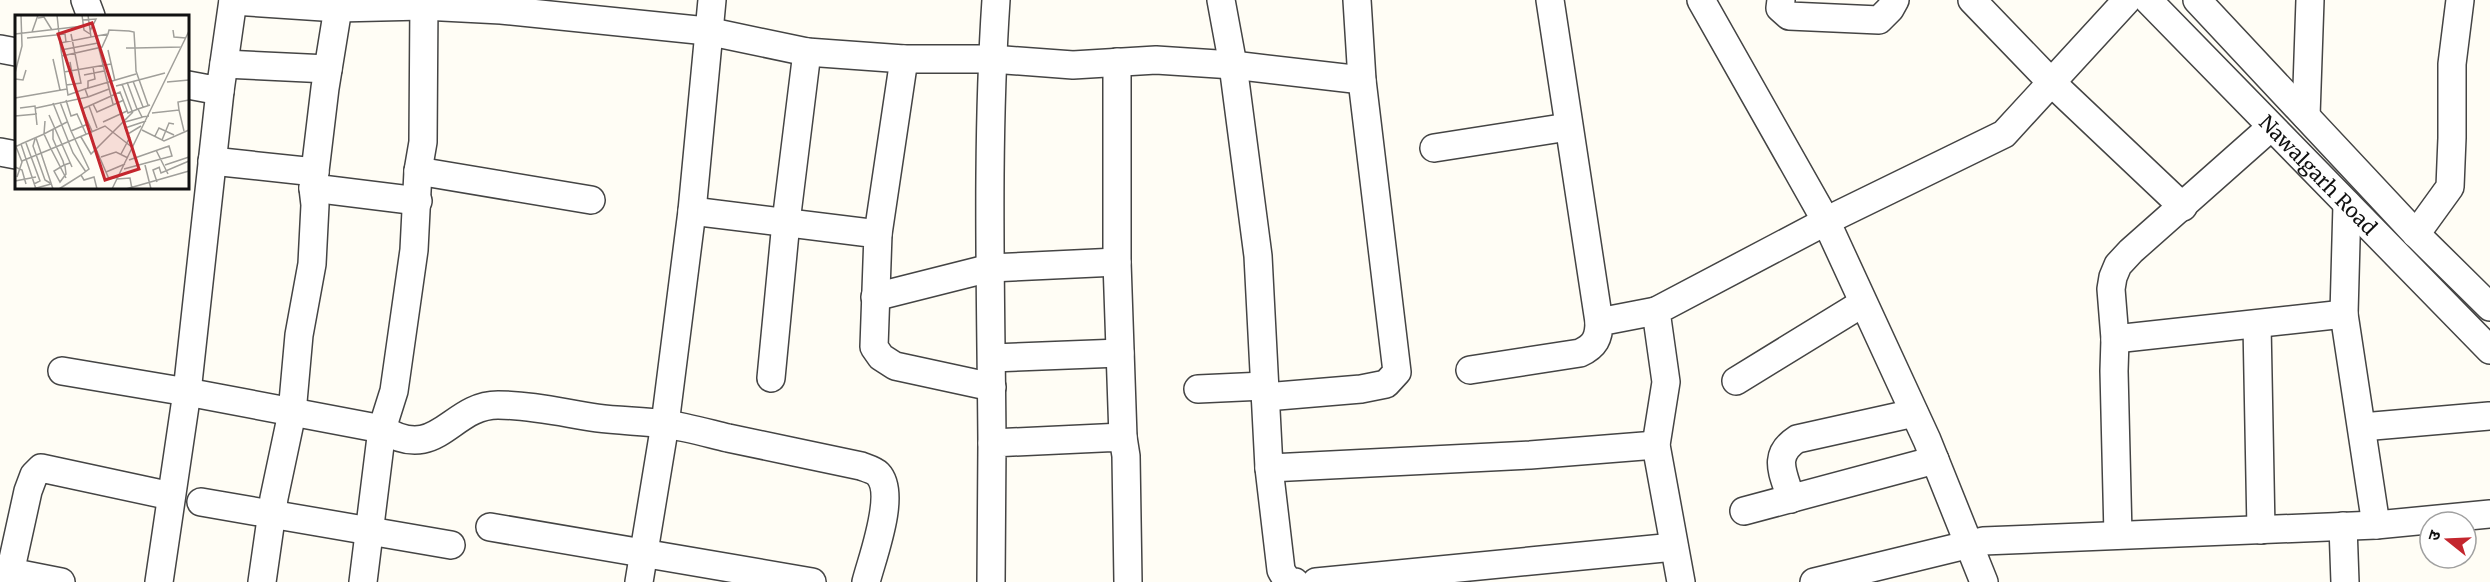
<svg xmlns="http://www.w3.org/2000/svg" width="2490" height="582" font-family="Merriweather,'Noto Sans Devanagari',serif">
<style>
.lines{fill:none;stroke-linecap:round;stroke-linejoin:round}
.minor-casing{stroke:#444;stroke-width:30}
.minor{stroke:#fff;stroke-width:27}
.labels{text-anchor:middle;dominant-baseline:central;stroke-width:6;stroke-linejoin:round;paint-order:stroke}
.street-label{font-size:20px;fill:#111;stroke:#fff}
.inset-road{fill:none;stroke:#a09f9a;stroke-width:1.5}
.view{fill:#c4262e;fill-opacity:0.15;stroke:#c4262e;stroke-width:3}
.inset-edge{fill:none;stroke:#111;stroke-width:3}
</style>
<rect width="100%" height="100%" fill="#fffdf5"/>
<g class="lines">
<g class="minor-casing">
<g id="minor">
<path d="M85,0l6,16"/>
<path d="M1221,0l12,65 25,191 11,212 261,-13 126,-10"/>
<path d="M1550,0l49,322"/>
<path d="M1701,0l125,221 101,219 57,142"/>
<path d="M1781,0l-1,8 9,8 90,4 11,-11 5,-9"/>
<path d="M1972,0l79,82 132,125"/>
<path id="s1" d="M2148,0l342,350"/>
<path d="M2197,0l219,234 74,73"/>
<path d="M233,1l105,7 85,-2 78,4 206,21 100,21 97,7h88l81,6 83,-5 77,5 129,15"/>
<path d="M0,49l16,3"/>
<path d="M1117,62v200l6,175"/>
<path d="M224,64l104,5"/>
<path d="M188,85l32,6 13,-91"/>
<path d="M2306,116l4,-116"/>
<path d="M1434,148l134,-21"/>
<path d="M0,152l16,3"/>
<path d="M212,161l103,11"/>
<path d="M418,171l173,29"/>
<path d="M313,188l105,13"/>
<path d="M2347,204l-3,110 32,211"/>
<path d="M692,211l186,23 -4,113 7,10 14,9 97,21"/>
<path d="M878,234l26,-175"/>
<path d="M2416,234l34,-47 2,-49v-74l8,-64"/>
<path d="M875,297l115,-29 127,-6"/>
<path d="M2257,324l4,206"/>
<path d="M2115,339l229,-25"/>
<path d="M992,358l128,-5"/>
<path d="M1470,370l110,-17c15,-7 19,-15 19,-31l57,-11"/>
<path d="M62,371l125,21 195,37c56,35 68,-24 116,-24 33,0 66,8 99,13 23,3 46,3 68,6 21,3 42,9 63,14 44,9 89,19 133,28 5,2 13,4 17,8 19,20 -6,84 -12,108"/>
<path d="M771,378l15,-156 21,-170"/>
<path d="M1736,381l127,-78"/>
<path d="M1198,389l66,-3"/>
<path d="M1265,397l96,-8 25,-5 11,-12 -35,-292 -5,-80"/>
<path d="M2362,427l127,-11"/>
<path d="M992,443c-1,-147 -6,-295 4,-443"/>
<path d="M1269,468l12,102c3,6 7,12 14,12"/>
<path d="M1791,499c-7,-25 -20,-43 6,-60l117,-26"/>
<path d="M201,502l250,43"/>
<path d="M1744,511l191,-51"/>
<path d="M2343,526l2,56"/>
<path d="M490,527l322,55"/>
<path d="M2118,535l-4,-164 1,-32 -4,-50 2,-12 5,-12 13,-14 140,-124"/>
<path d="M0,570l61,12"/>
<path d="M8,582l20,-91 6,-16 7,-7 130,28"/>
<path d="M159,582l28,-190 33,-301"/>
<path d="M262,582l12,-84 18,-85 7,-78 13,-71 3,-59 -2,-17 12,-100 13,-80"/>
<path d="M363,582l19,-153 12,-38 20,-141 4,-79 5,-29 1,-142"/>
<path d="M639,582l26,-158 27,-213 20,-211"/>
<path d="M991,582l1,-139 131,-6 3,19 2,126"/>
<path d="M1316,582l358,-35"/>
<path d="M1681,582l-25,-137 10,-63 -10,-71 182,-96 166,-81 123,-134"/>
<path d="M1814,582l169,-41 393,-16 114,-11"/>
</g>
</g>
<use href="#minor" class="minor"/>
</g>
<g class="labels">
<g class="street-label">
<text stroke="none"><textPath href="#s1" startOffset="244">Nawalgarh Road</textPath></text>
</g>
</g>
<g transform="translate(15 15)">
<rect width="174" height="174" fill="#fffdf5"/>
<path class="inset-road" d="M42,0l3,28M67,0l2,15 6,4M73,0l3,22 17,-3 1,-4 20,1 5,1 1,16 47,-1M23,3l6,-1 8,13M67,5l14,-1 -6,12M158,15l1,7 12,1M17,17l6,-17M0,19l68,-8M81,22l17,67M12,23l38,-4 1,8M111,33h9l1,23 12,34M46,35l37,-7M93,35l7,31M47,41l40,-9 6,-13M38,44l7,31M55,47l4,23M49,57l47,-8M0,58l7,-27 -1,-31M69,60l20,-4M0,64l8,1 3,-10M118,66l10,26M112,67l10,27M152,67l22,-2M107,69l10,27M51,70l15,-2 -10,-49M101,71l49,-13M73,73v-7l7,-2 -2,-12M70,74l51,-15M73,82l21,-8M0,83l52,-9M51,85l5,16 6,-2 9,20M45,87l11,29M38,88l20,50 13,19M78,89l4,8 27,-12M74,91l-7,3 10,22M5,93l15,-2 2,19M21,93l52,-11 -3,-8 -17,6 -8,-52 31,-6M164,95l-1,-8 11,-2M137,98l27,-3 5,21M34,100l23,52M0,101l22,-2M134,101l-7,1 -4,-8 12,-4M30,106l-1,13 23,-12M88,107l24,-11M110,107l18,-5M126,111l-13,8 -3,-6 21,-7M82,113l-8,-22 31,-14 8,21 10,-4M38,115v9l3,7 7,15 1,4 1,1 1,8 -6,8 -6,-11 10,-6 6,-2M127,115l22,11 25,-11M74,118l16,-7 28,22M140,121l4,-8 15,7M66,122l10,17 42,-42M21,123l17,51M20,124l-2,7 12,34 5,3M147,125l7,-17 5,1M11,128l14,38 -6,3M0,129l7,18 -5,15M6,129l23,-10 7,15 38,-16 20,46 9,-2M0,132l6,-3 15,45M141,135l12,24M106,139l9,-17M86,142l15,-5 12,6M7,146l29,-12 15,29M130,150l6,24M150,150l24,-8M0,152l7,3 4,14M144,152l2,6 28,-12M109,154l48,-13 -3,-10 -40,14M91,157l19,-8M66,160l8,-6 -18,-38 17,-7M102,164l13,-1 2,11M0,166l21,-4M142,167l-4,-12 7,-3M18,174l18,-5M44,174l22,-14 3,5 10,-3 3,12M97,174l77,-158M111,174l63,-18"/>
<path class="view" d="M77,8l47,146 -34,11 -47,-146z"/>
<rect width="174" height="174" class="inset-edge"/>
</g>
<g transform="translate(2448 540) rotate(288)"><circle r="28" fill="#ffffff" stroke="#a0a0a0" stroke-width="1.5"/>
<path d="M0-4.5L10 22L0 15L-10 22Z" fill="#c4262e"/>
<text y="-9" font-size="16" font-weight="bold" text-anchor="middle" fill="#111111">उ</text>
</g>
</svg>
